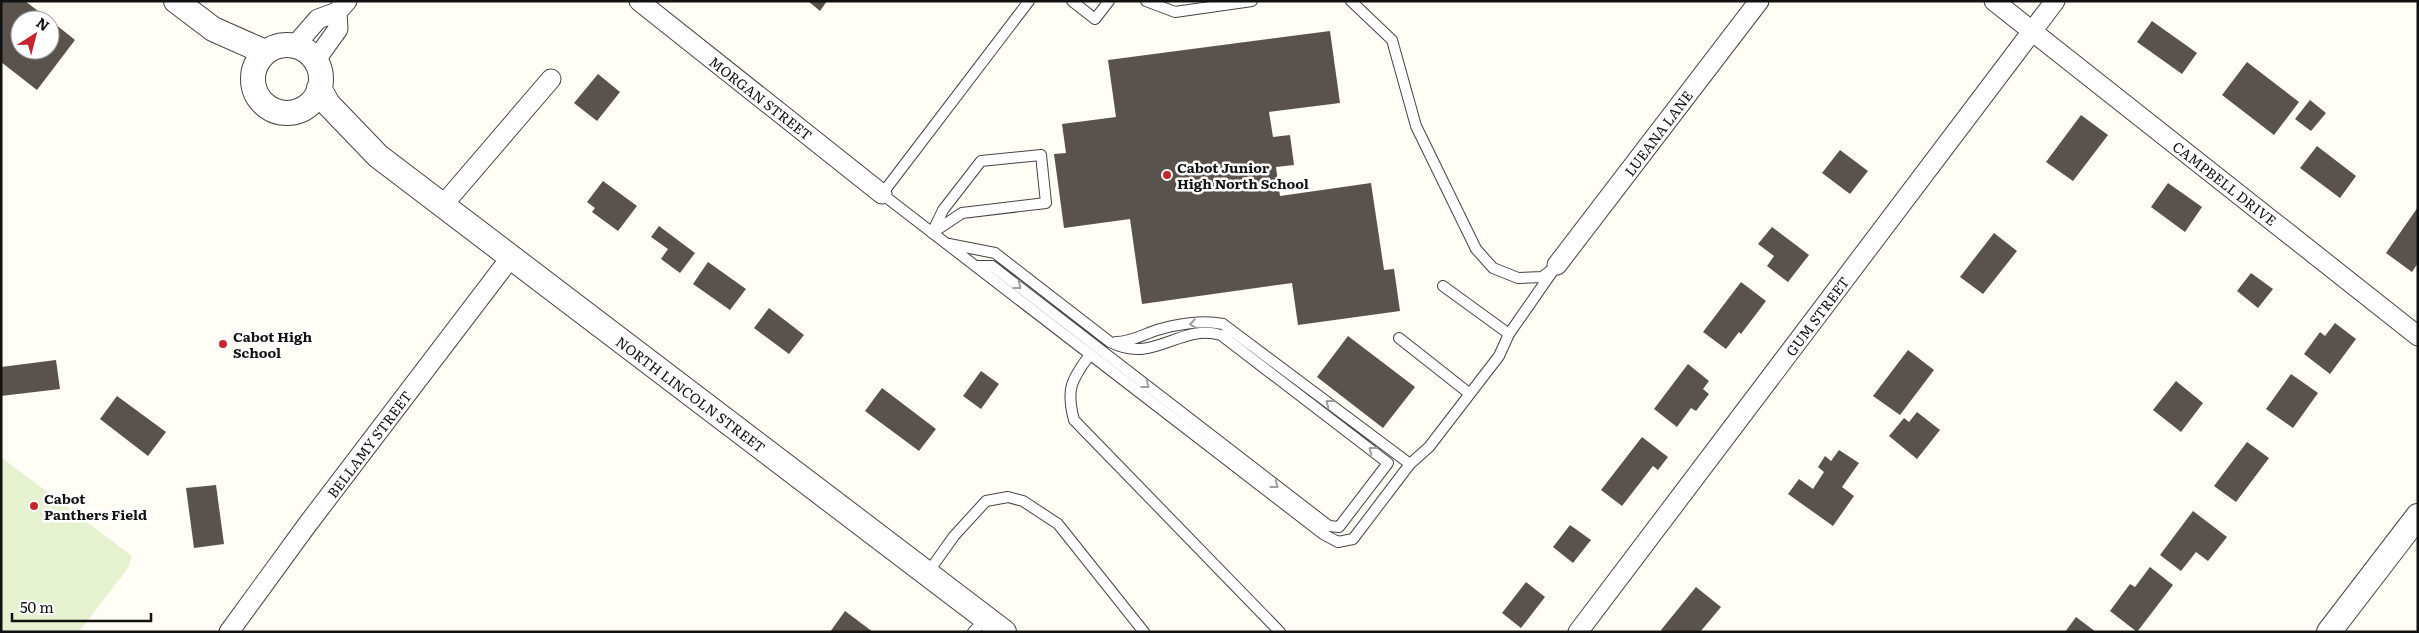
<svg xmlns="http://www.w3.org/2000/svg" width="2419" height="633" font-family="Literata,serif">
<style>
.pitch{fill:#e6f2cf}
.building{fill:#5a524d}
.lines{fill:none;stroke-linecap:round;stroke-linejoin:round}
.service-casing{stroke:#444;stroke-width:12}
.minor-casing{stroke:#444;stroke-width:21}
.tertiary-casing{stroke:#444;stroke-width:26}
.service{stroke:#fff;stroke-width:10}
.minor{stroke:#fff;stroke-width:19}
.tertiary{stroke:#fff;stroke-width:24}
.oneway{stroke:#a0a0a0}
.poi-dot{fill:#c4262e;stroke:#fff;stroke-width:2}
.labels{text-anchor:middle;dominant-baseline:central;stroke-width:5;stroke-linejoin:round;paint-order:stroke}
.street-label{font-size:14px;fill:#111;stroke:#fff}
.poi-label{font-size:14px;font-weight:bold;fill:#111;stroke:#fff;text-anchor:start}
</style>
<rect width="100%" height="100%" fill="#fffdf5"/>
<path class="pitch" d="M1,457l131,99 -4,12 -49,64h-78z"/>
<path class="building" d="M1,1h24l25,19h-30v30h30v-30l25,20 -38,50 -36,-28z
M808,1h19l-7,10z
M2152,21l45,32 -15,21 -45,-32z
M1330,31l10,72 -71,9 4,25 17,-2 4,30 -18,2 4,29 91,-13 13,87 10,-1 6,42 -102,14 -6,-42 -150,21 -12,-85 -66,9 -10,-74 12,-1 -4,-29 54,-7 -8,-57z
M2247,62l52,40 -25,33 -52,-40z
M598,74l22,18 -23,29 -23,-18z
M2310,100l16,13 -15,18 -16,-12z
M2081,115l27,20 -35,46 -27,-19z
M2317,146l39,30 -16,22 -40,-30z
M1840,150l28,21 -18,23 -28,-21z
M603,181l34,25 -19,25 -26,-19 3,-4 -8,-6z
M2168,183l34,24 -17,25 -34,-25z
M2418,207v56l-6,9 -26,-19z
M659,226l36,27 -15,20 -19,-14 7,-10 -17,-12z
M1772,227l37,28 -21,27 -21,-16 7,-10 -16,-12z
M1994,233l23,18 -34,43 -23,-17z
M708,262l38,27 -16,21 -37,-26z
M2251,273l22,16 -15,19 -21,-17z
M1741,282l25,19 -25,33 -2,-2 -13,17 -23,-17z
M769,308l35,27 -15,19 -35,-26z
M2335,323l21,16 -26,35 -26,-20 16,-22 5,4z
M1348,336l67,51 -32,41 -66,-51z
M1908,350l26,20 -34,45 -27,-19z
M56,360l4,29 -59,7v-29z
M1688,364l21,17 -6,8 6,5 -13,17 -5,-3 -14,19 -23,-18z
M981,371l18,13 -18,25 -18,-13z
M2291,374l27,19 -25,35 -27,-19z
M2176,381l27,22 -22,29 -28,-22z
M882,388l54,41 -17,22 -54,-40z
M117,396l49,36 -18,24 -48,-37z
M1917,412l23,18 -23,29 -28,-23 15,-18 5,4z
M1642,437l26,20 -10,13 -5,-4 -31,40 -21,-16z
M2247,442l22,16 -33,44 -22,-16z
M1839,450l20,13 -17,24 12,9 -21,30 -45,-32 11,-15 14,10 11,-17 -6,-5 7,-11 6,5z
M216,485l8,59 -30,4 -8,-60z
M2193,511l34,26 -19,24 -12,-9 -15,19 -21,-16z
M1570,525l21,15 -18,23 -20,-16z
M2150,567l23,18 -36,47 -27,-21 20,-27 5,3z
M1526,582l19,15 -24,31 -19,-15z
M1696,587l25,20 -21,25h-36l-3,-2z
M845,611l28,21h-43z
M2076,617l20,15h-31z"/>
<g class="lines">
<g class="service-casing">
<path id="service" d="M1029,1l-147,193 441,340 15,8 15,-3 57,-75 19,-17 70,-91 10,-22 48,-69
M1072,1l23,18 14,-18
M1146,1l29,11 77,-11
M1351,1l41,39 24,86 60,123 17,19 25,10 24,-1 8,-6
M1041,155l5,48 -84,10 -30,20 11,-23 38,-49z
M949,244l46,9 115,89c45,23 69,-19 111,-7l167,128 -49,64 -10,-1 -337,-260h-16
M1443,286l66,48
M1399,338l71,56
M1116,342c15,0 26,-7 41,-12 19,-6 46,-10 66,-6l187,140
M1089,356c-18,24 -23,34 -15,64l206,212
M927,574l27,-38 32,-35 22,-4 15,4 35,23 86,108
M973,632l13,-14"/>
</g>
<g class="minor-casing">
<path id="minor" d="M639,1l243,193
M1994,1l424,335
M291,45l7,-3 20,-23 19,-7 10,-11
M317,65l3,-11 18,-25 -1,-17
M443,205l108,-126
M1557,265l202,-264
M229,632l78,-107 204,-268
M1578,632l477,-631"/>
</g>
<g class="tertiary-casing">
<path id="tertiary" d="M176,1l37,28 52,23
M253 79a34 34 0 1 1 68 0a34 34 0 1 1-68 0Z
M319,88l9,16 50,52 626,476
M2329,632l89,-116"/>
</g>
<use href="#service" class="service"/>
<use href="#minor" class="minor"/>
<use href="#tertiary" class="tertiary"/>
</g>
<defs><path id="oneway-chevron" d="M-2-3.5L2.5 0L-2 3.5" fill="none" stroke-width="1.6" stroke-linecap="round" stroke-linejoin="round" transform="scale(1.25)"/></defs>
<g class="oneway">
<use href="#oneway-chevron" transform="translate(1018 286) rotate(38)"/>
<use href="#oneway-chevron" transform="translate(1193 324) rotate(171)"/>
<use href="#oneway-chevron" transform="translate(1146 385) rotate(38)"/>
<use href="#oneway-chevron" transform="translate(1329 403) rotate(-143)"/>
<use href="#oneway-chevron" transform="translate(1372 450) rotate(-143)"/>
<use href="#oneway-chevron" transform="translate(1275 485) rotate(38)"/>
</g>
<g class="poi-dot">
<circle cx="1167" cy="175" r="5"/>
<circle cx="223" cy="344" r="5"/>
<circle cx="34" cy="506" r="5"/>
</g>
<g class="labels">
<g class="street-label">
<text transform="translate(761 98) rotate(38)">MORGAN STREET</text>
<text transform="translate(1658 133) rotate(-53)">LUEANA LANE</text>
<text transform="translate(2225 183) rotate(38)">CAMPBELL DRIVE</text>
<text transform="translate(1817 316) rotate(-53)">GUM STREET</text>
<text transform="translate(691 394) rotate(37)">NORTH LINCOLN STREET</text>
<text transform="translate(369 444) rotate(-53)">BELLAMY STREET</text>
</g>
<g class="poi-label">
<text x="1177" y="167">Cabot Junior<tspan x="1177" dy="16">High North School</tspan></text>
<text x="233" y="336">Cabot High<tspan x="233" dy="16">School</tspan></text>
<text x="44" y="498">Cabot<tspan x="44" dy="16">Panthers Field</tspan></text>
</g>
</g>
<rect width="2419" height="633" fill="none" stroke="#111111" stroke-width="5"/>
<g transform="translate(35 35) rotate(36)"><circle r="24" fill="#ffffff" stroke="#a0a0a0"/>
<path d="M0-4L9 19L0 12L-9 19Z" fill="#c4262e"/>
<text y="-8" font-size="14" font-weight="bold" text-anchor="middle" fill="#111111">N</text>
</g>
<path d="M12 613v8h139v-8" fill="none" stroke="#111111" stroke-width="2.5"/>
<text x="20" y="613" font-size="15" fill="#111111" stroke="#ffffff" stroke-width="4" paint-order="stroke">50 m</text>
</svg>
